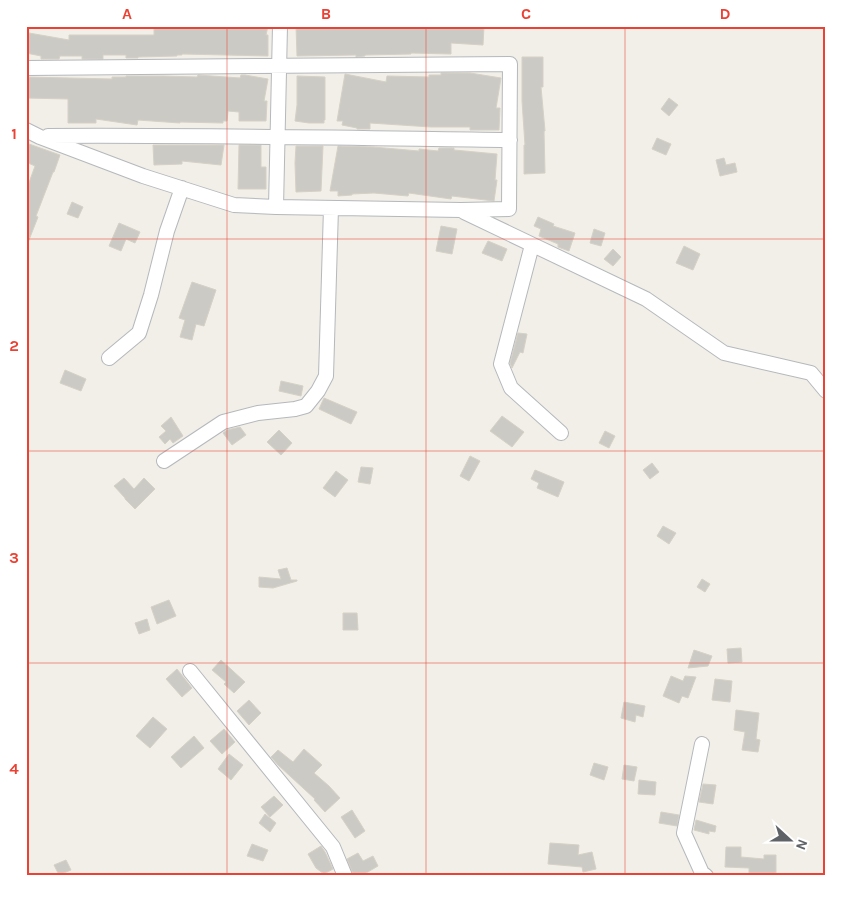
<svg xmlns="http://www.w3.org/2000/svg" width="852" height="902" font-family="Karla,sans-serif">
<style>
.building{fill:#cccac5;stroke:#d6d1c6}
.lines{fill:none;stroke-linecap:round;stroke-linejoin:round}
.minor-casing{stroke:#b5b8bc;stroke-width:16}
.minor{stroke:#fff;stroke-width:14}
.grid{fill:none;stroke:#ea4335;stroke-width:1;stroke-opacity:0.55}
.neatline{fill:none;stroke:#ea4335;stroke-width:2}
.grid-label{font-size:16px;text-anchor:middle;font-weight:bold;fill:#ea4335}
</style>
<rect width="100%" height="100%" fill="#f1efe8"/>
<path class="building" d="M154,26h114l-2,9h2v21l-86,-2v1h-5v1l-39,1v1h-12v-3h-23v4h-21v-3h-22l-1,3h-18v-3l-15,-3 3,-20 40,7v-5h85z
M296,26h188l-1,19 -32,-2v11l-40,-1v1l-46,1v1l-9,1v-2l-59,1z
M522,57h21v30h-2l4,44h-1l1,42 -21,1v-29h1l-3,-44z
M441,73h29l31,5 -5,30h4l-1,22h-29v-3h-39l-61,-4v6h-13v-1l-15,-3 1,-4h-6l8,-47 41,8 1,-6 42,1v-2h12z
M198,75l42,3 1,-3h4l23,4 -4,22h3l-1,20h-27v-9l-11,-1 -1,10h-4v2l-43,-1v1l-42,-3 -1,5 -41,-6v4h-28v-24l-42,-1v-21l86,2v-2h14v-1h37l34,1z
M297,76l28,1v43h-1v3h-15l-14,-2 2,-16z
M669,98l9,7 -9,11 -8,-7z
M657,138l14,6 -5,11 -14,-6z
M29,144l31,11 -6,17h-1l-17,44 2,1 -11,28h-1v-54l9,-25 -9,-4v-9z
M153,145h71l-3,20 -39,-4v3l-28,1z
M239,145h22v22h5v22h-28z
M296,146h27l-2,45 -25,1 -1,-29z
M338,146l35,1 46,4v-2l19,2 1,-3h15v2l43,4 -2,26h2l-3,21 -42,-5 -1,3 -42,-6 -1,3 -34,-3 -22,1v1l-14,1v-5h-8z
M724,158l2,7 9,-2 2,9 -17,4 -4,-16z
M72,202l11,5 -5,11 -11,-4z
M538,217l16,7 -1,2 22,7 -6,18 -11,-4v-3l-19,-8 2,-7 -7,-3z
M119,223l21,9 -5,11 -9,-4 -5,12 -12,-5z
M441,226l16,3 -5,25 -16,-3z
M594,229l11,4 -4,13 -11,-3z
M488,241l19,8 -5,12 -20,-8z
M684,246l16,8 -7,16 -17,-7z
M613,249l8,8 -8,9 -9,-7z
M192,282l24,8 -12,36 -8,-2 -4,16 -12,-3 5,-17 -6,-2z
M518,333l9,1 -4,19 -3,-1 -8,16 -2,-5z
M65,370l21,9 -5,12 -21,-8z
M281,381l22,5 -2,10 -22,-5z
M324,398l33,14 -6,12 -32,-15z
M502,416l22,16 -12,15 -22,-16z
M171,417l12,19 -10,7 -3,-4 -5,5 -6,-7 7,-6 -5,-5z
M240,427l6,8 -14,10 -9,-12 4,-3z
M279,430l13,13 -11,12 -14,-13z
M605,431l10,5 -6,12 -10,-5z
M470,456l10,5 -11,20 -9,-5z
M652,463l7,9 -9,7 -7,-9z
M361,467l12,1 -3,16 -12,-2z
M535,470l29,12 -6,15 -21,-9 2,-5 -8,-4z
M336,471l12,9 -13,17 -12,-9z
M124,478l10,11 10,-11 11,11 -20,20 -10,-10v-1l-11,-12z
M663,526l13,7 -7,11 -12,-8z
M287,568l4,12h6v1l-24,7 -14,-1v-10l22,2 -3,-9z
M702,579l8,5 -5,8 -8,-5z
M169,600l7,16 -19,8 -6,-17z
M343,613h14l1,17h-15z
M147,619l3,11 -11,4 -4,-11z
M741,648l1,14 -14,1 -1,-14z
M694,650l18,6 -4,10 -20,2z
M221,660l24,22 -11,11 -10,-9 2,-2 -14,-12z
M177,669l15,19 -10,9 -16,-18z
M671,676l12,5 2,-5 11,1 -8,21 -6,-2 -3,7 -16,-7z
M715,679l17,2 -2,21 -18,-2z
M249,700l12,13 -12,12 -12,-14z
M624,702l21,4 -2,11 -7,-2 -1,7 -14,-4z
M736,710l23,3 -3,26 4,1 -2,12 -16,-2 3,-18 -11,-2z
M153,717l14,12 -17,19 -14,-12z
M224,729l11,13 -13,12 -12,-13z
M194,736l10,12 -23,20 -10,-11z
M304,749l18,16 -8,8 15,13 11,12 -15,14 -11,-12 1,-1 -37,-34 -7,-8 7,-7 15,12z
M229,754l14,11 -12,15 -13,-11z
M594,763l14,4 -4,13 -14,-5z
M624,765l13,2 -3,14 -12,-2z
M639,780l17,2 -1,13 -17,-1z
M703,784l13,1 -3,19 -14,-2z
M274,796l9,9 -13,12 -9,-10z
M352,810l13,21 -10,7 -14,-21z
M661,812l18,3 -2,11 -18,-3z
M265,814l11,9 -6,9 -11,-9z
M696,820l20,6 -1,6 -6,-1v3l-15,-4z
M550,843l29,2 -1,10 14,-3 4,17 -13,3 -1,-5 -34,-3z
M252,844l16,6 -5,11 -16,-5z
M321,846l4,6 8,17 -9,5 -8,-6 -8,-14z
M726,847h15v10l23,2v-4h12v20l-27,-1v-6l-24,-1z
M358,853l5,8 10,-5 5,10 -17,10h-7l-7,-17z
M66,860l5,10 -12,5 -5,-10z"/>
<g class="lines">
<g class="minor-casing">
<path id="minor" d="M26,68l484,-4 -1,145 -48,1 -185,-3 -42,-2 -91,-29 -103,-39 -14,-7
M48,136c154,-1 308,2 462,4
M276,207l4,-181
M464,212l182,87 78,54 87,20 15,18
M532,245l-31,119 10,24 50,45
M109,358l30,-25 12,-38 16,-64 15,-43
M164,461l59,-39 35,-9 37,-4 11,-3 12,-15 8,-15 5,-168
M190,671l143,176 12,29
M702,744l-18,89 18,40 4,3"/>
</g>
<use href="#minor" class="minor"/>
</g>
<path class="grid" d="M227,26v850M426,26v850M625,26v850M26,239h800M26,451h800M26,663h800"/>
<rect width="852" height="902" fill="none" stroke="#ffffff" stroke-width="55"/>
<g transform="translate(790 840) rotate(111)" stroke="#ffffff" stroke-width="4" paint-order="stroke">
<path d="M0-4L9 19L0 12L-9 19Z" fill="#5f6368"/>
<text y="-8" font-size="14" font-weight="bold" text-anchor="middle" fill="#5f6368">N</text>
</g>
<rect x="28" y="28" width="796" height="846" class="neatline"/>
<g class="grid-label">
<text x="127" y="19">A</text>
<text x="326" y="19">B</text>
<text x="526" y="19">C</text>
<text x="725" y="19">D</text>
<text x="14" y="139">1</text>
<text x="14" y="351">2</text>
<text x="14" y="563">3</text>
<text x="14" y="774">4</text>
</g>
</svg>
